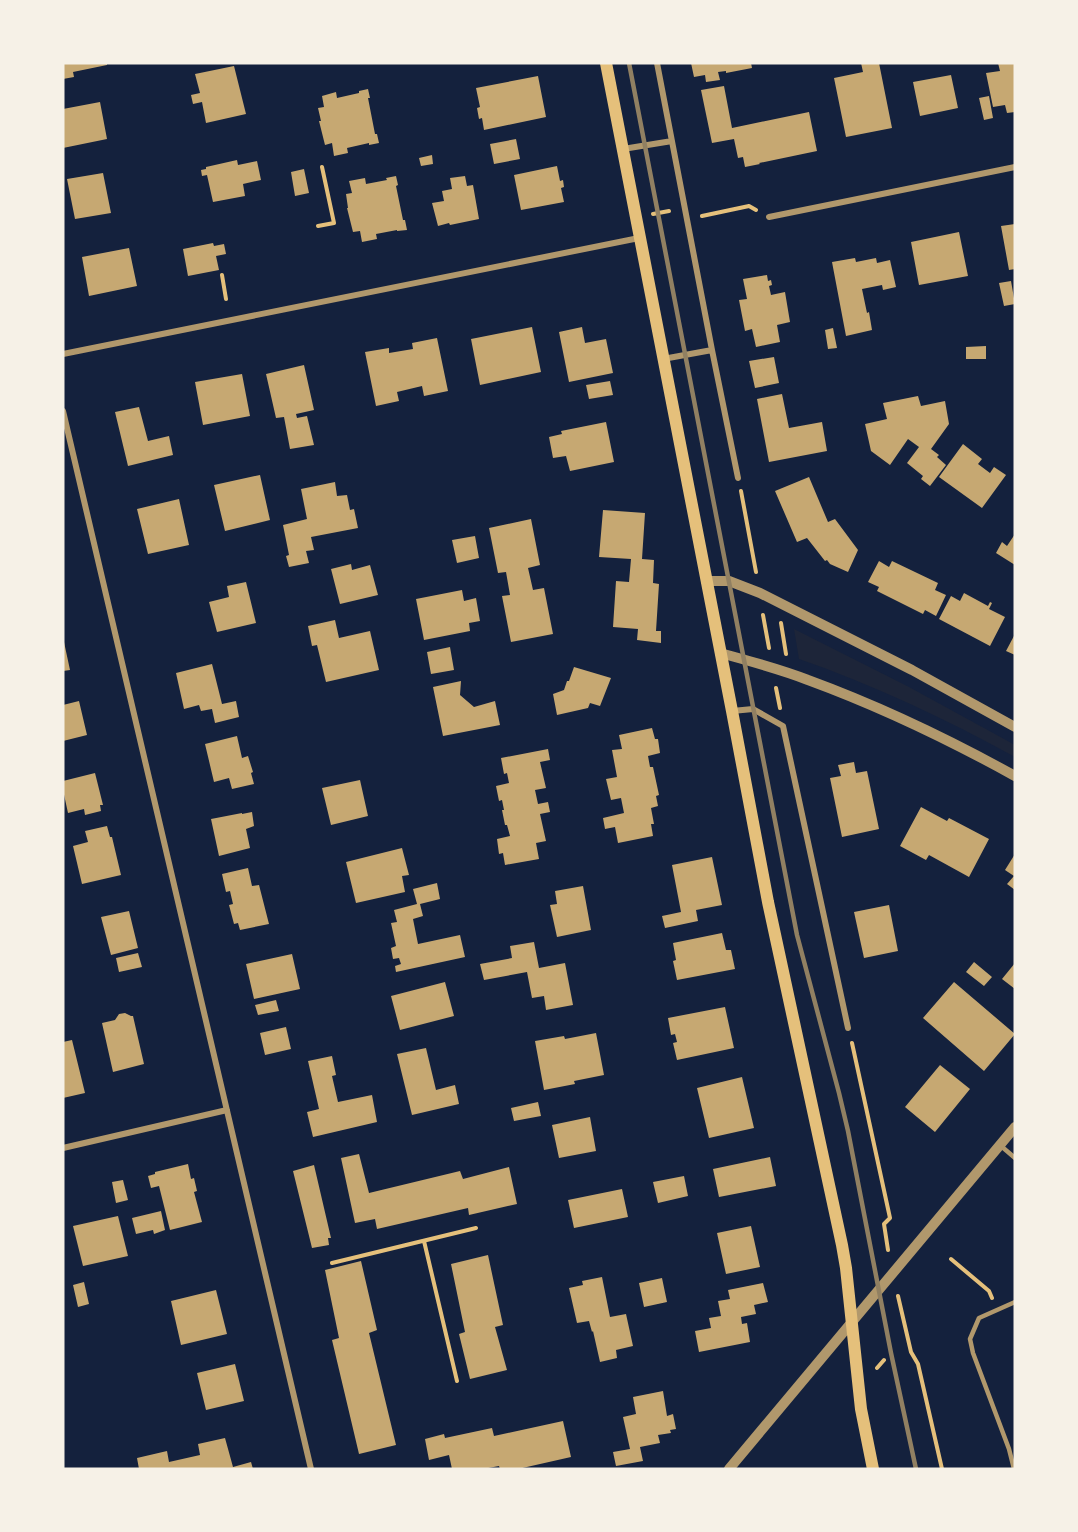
<svg xmlns="http://www.w3.org/2000/svg" width="1078" height="1532" font-family="'DM Sans',sans-serif">
<style>
.green{fill:#1d2539}
.building{fill:#c6a872}
.lines{fill:none;stroke-linecap:round;stroke-linejoin:round}
.path{stroke:#e5c07b;stroke-width:4}
.service{stroke:#b1986c;stroke-width:4.5}
.minor{stroke:#b1986c;stroke-width:6}
.tertiary{stroke:#b1986c;stroke-width:10}
.secondary{stroke:#e5c07b;stroke-width:12}
.rail{stroke:#918062;stroke-width:4.5}
</style>
<rect width="100%" height="100%" fill="#14213d"/>
<path class="green" d="M794,629l115,58 106,58v12c-69,-38 -141,-72 -216,-98z"/>
<path class="building" d="M63,63h44v2l-34,7 1,5 -11,2z
M691,63h60l1,5 -26,5v-2l-8,1 2,8 -14,2 -1,-7 -11,2z
M861,63h18l13,65 -46,9 -12,-59 29,-6z
M998,63h17v49l-8,1 -2,-8 -12,2 -7,-34 14,-2z
M234,66l12,48 -40,9 -4,-21 -9,2 -2,-9 9,-2 -5,-19z
M951,75l7,33 -38,8 -7,-34z
M538,76l8,41 -62,13 -2,-12 -3,1 -2,-11 3,-1 -4,-19z
M724,86l8,42 77,-16 8,39 -58,12 1,1 -15,3 -2,-10 -5,1 -4,-19 -22,4 -11,-53z
M368,89l2,9h-2l7,36h2l2,9 -10,2v-2l-22,5 1,5 -14,3 -2,-13 -7,2 -6,-24h2l-3,-13 6,-1 -2,-11 14,-4 1,6 22,-5v-2z
M989,96l4,22 -9,2 -5,-22z
M100,102l7,37 -44,9v-39z
M516,139l4,20 -26,5 -4,-20z
M432,155l1,9 -12,2 -2,-8z
M237,160l1,5 19,-4 4,19 -18,4 2,12 -32,6 -6,-27 -5,1 -1,-6 5,-1v-2z
M557,166l3,15 3,-1 1,7 -3,1 3,14 -43,8 -7,-35z
M304,169l5,24 -14,3 -4,-24z
M103,173l8,40 -36,6 -8,-40z
M396,176l2,9 -2,1 7,34h2l2,10 -10,1v-1l-21,4 1,5 -15,3 -2,-11 -7,1 -6,-24h1l-2,-14 6,-1 -3,-12 16,-3 1,6 21,-4 -1,-2z
M465,176l2,10 6,-1 6,34 -29,6 -1,-2 -11,3 -6,-23 12,-2 -2,-10 10,-2 -2,-11z
M1015,224v45l-6,1 -8,-44z
M959,232l9,44 -49,9 -8,-43z
M213,243l1,3 10,-2 2,10 -10,2 3,14 -31,6 -5,-27z
M129,248l8,38 -48,10 -7,-39z
M855,258l1,4 20,-4 1,5 13,-3 6,27 -13,3 -1,-5 -20,4 5,24 2,-1 3,18 -26,6 -14,-74z
M767,275l1,6 3,-1 1,5 -3,1 2,9 14,-3 5,30 -13,3 3,17 -24,5 -4,-18 -7,2 -6,-31 8,-1 -4,-20z
M1011,281l4,23 -11,2 -5,-23z
M532,327l9,45 -61,13 -9,-46z
M582,327l3,16 21,-4 7,34 -44,9 -10,-50z
M833,328l4,20 -9,1 -3,-19z
M437,338l11,53 -24,5 -2,-10 -25,6 2,9 -23,5 -11,-54 24,-4v5l24,-4 -1,-6z
M986,346v13h-20v-12z
M774,357l5,26 -24,5 -6,-27z
M304,365l10,45 -18,4 1,4 10,-2 7,29 -24,4 -6,-32 -8,1 -10,-44z
M242,374l8,42 -47,9 -8,-43z
M610,381l3,14 -24,4 -3,-14z
M782,394l7,34 33,-6 5,29 -58,11 -12,-63z
M918,396l3,10 24,-5 4,23 -18,25 8,6 -2,2 9,8 -16,21 -9,-7 2,-3 -16,-13 12,-16 -11,-8 -18,26 -19,-14 -6,-27 22,-5 -4,-16z
M139,407l9,34 21,-5 4,19 -45,11 -13,-54z
M606,422l8,40 -44,9 -4,-15 -13,2 -4,-21 13,-3 -1,-3z
M963,444l19,15 -4,5 12,9 4,-6 12,8 -24,33 -43,-31z
M260,475l10,45 -45,11 -11,-46z
M809,477l19,45 7,-3 23,31 -10,22 -18,-8 -3,-4 -2,1 -18,-23 -10,4 -22,-51z
M335,482l2,14 10,-1 3,15 4,-1 4,19 -47,9 3,13 -8,1 3,12 -20,4 -3,-11 3,-1 -6,-30 24,-6 -6,-30z
M179,499l10,46 -41,9 -11,-45z
M603,510l42,3 -3,46 12,1 -1,23 6,1 -3,47h5v12l-24,-3 1,-11 -25,-2 3,-46 13,1 2,-23 -32,-2z
M531,519l9,46 -12,3 5,22 11,-2 9,46 -42,8 -9,-46 8,-1 -4,-23 -8,1 -9,-45z
M1015,534v31l-19,-12 6,-11 5,4z
M475,536l4,22 -22,5 -5,-23z
M879,561l10,6 3,-6 46,22 -3,7 11,5 -10,21 -11,-6 -2,4 -46,-23 2,-4 -11,-5z
M351,564l1,6 18,-5 8,30 -38,9 -9,-35z
M246,582l10,41 -39,9 -8,-30 20,-5 -2,-11z
M462,590l2,11 12,-3 4,23 -11,2 1,8 -46,9 -8,-41z
M964,593l24,13 2,-4 2,1 -3,6 16,8 -15,29 -51,-27 12,-23 9,5z
M335,620l4,18 31,-7 9,39 -53,12 -9,-37 -5,1 -4,-20z
M1015,634v21l-9,-4z
M64,642l6,28 -7,1v-28z
M450,647l4,23 -23,4 -4,-22z
M212,664l10,40 14,-3 3,16 -24,6 -3,-14 -11,2 -2,-6 -15,4 -8,-36z
M574,667l37,11 -11,28 -10,-3 -2,5 -31,7 -4,-21 11,-4 3,-9h2z
M461,681l-1,14 14,12 21,-6 5,24 -57,11 -10,-49z
M79,701l8,34 -24,6v-36z
M652,728l3,11h3l2,14 -12,3 2,11h3l6,28 -3,1 2,10 -7,2 3,16h-3l2,12 -35,7 -3,-16 -10,2 -2,-11 21,-5 -3,-15 -10,2 -5,-21 11,-2 -5,-27 10,-1 -3,-14z
M237,736l5,22 6,-2 5,16 -2,1 3,11 -22,5 -3,-11 -15,4 -9,-38z
M548,749l2,11 -10,2 6,26 -11,2 3,14 10,-2 2,10 -10,2 6,27 -10,2 3,16 -34,6 -2,-12 -4,1 -2,-15 13,-3 -3,-11h-2l-3,-15h2l-2,-10 -3,1 -3,-15 13,-3 -2,-10 -3,1 -3,-16z
M854,762l2,11 11,-2 12,58 -37,8 -12,-59 11,-2 -3,-11z
M95,773l8,32h-3l1,6 -16,4 -1,-6 -16,4 -5,-23v-9z
M360,780l8,36 -37,9 -9,-37z
M921,807l26,14 2,-3 40,21 -20,38 -40,-22 -3,5 -26,-14z
M252,812l2,14 -8,3 4,19 -31,8 -8,-37 31,-6v1z
M107,826l3,11h2l9,38 -39,9 -9,-38 15,-4 -3,-11z
M402,848l7,27 -7,1 3,16 -49,11 -10,-41z
M1015,854v36l-8,-6 7,-8 -9,-6z
M712,857l10,48 -26,5 2,11 -33,7 -3,-12 19,-4 -9,-47z
M248,868l4,18 7,-1 10,39 -29,6 -2,-7 -4,1 -5,-19 4,-1 -3,-13 -4,1 -4,-18z
M437,883l3,16 -20,5 3,12 -10,3 5,25 42,-9 5,22 -69,15 -1,-6 6,-2 -2,-6 -6,1 -2,-11 5,-2 -5,-23 6,-1 -3,-12 23,-6 -4,-15z
M583,886l8,44 -34,7 -7,-32 7,-1 -2,-13z
M889,905l9,46 -34,7 -10,-46z
M129,911l9,37 -27,7 -10,-38z
M722,933l4,17h5l4,19 -58,11 -4,-19 3,-1 -3,-17z
M534,942l5,26 26,-5 8,42 -27,5 -2,-14 -12,2 -5,-26 -43,8 -4,-16 32,-6 -2,-12z
M138,953l4,14 -23,5 -3,-14z
M292,954l8,35 -46,10 -8,-35z
M974,962l18,15 -8,9 -18,-14z
M1015,963v26l-13,-10z
M445,982l9,34 -54,14 -9,-34z
M954,982l61,52 -31,37 -61,-53z
M276,1000l3,11 -21,4 -3,-10z
M725,1007l9,41 -57,12 -4,-17 4,-1 -2,-8 -4,1 -3,-17z
M125,1013l6,3h2l11,48 -31,8 -11,-49 13,-3 4,-6z
M286,1027l5,22 -26,6 -5,-22z
M596,1033l8,42 -30,6 1,3 -31,6 -9,-49 29,-5 1,3z
M72,1040l13,53 -22,5v-56z
M426,1048l10,42 19,-5 4,19 -47,11 -15,-61z
M332,1056l4,19 -4,1 6,26 34,-7 5,27 -64,15 -6,-25 12,-3 -11,-48z
M940,1065l30,24 -35,43 -30,-25z
M742,1077l12,51 -45,10 -12,-50z
M538,1102l3,14 -27,5 -3,-13z
M590,1117l6,34 -37,7 -7,-33z
M359,1154l10,39 91,-22 3,8 46,-12 8,37 -48,11 -1,-7 -91,21 -2,-10 -20,4 -14,-65z
M770,1157l6,29 -57,11 -6,-28z
M188,1164l3,15 3,-1 3,13 -3,1 8,30 -32,8 -11,-44 -8,2 -3,-12 7,-2v-2z
M314,1165l17,73h-3l1,7 -17,3 -19,-77z
M684,1176l4,20 -30,7 -5,-21z
M123,1180l5,20 -12,3 -4,-21z
M622,1189l6,28 -54,11 -6,-28z
M161,1211l4,19 -11,4 -1,-4 -17,4 -4,-16z
M118,1216l10,40 -45,10 -10,-40z
M751,1226l9,41 -34,7 -9,-41z
M488,1255l15,70 -8,2 12,43 -37,9 -11,-45 6,-2 -14,-68z
M361,1261l16,69 -8,3 27,112 -37,9 -27,-114 7,-2 -14,-68z
M602,1277l8,40 16,-3 7,32 -17,4 1,8 -17,4 -7,-31 -1,1 -3,-11 -12,2 -8,-35 14,-3 -1,-4z
M662,1278l5,24 -23,5 -5,-24z
M84,1282l5,22 -11,3 -5,-22z
M763,1283l5,19 -14,3 2,9 -15,3 1,7 5,-1 3,19 -51,10 -4,-21 16,-3 -2,-10 12,-2 -3,-15 12,-2 -2,-9z
M216,1290l11,44 -46,11 -10,-44z
M235,1364l9,37 -38,9 -9,-37z
M663,1391l4,25 6,-2 3,15 -6,1 1,3 -13,2 2,8 -20,4 3,14 -27,5 -3,-14 17,-3 -7,-32 13,-3 -3,-17z
M563,1421l8,36 -53,12h-18l-1,-3 -16,3h-31l-3,-14 -20,5 -4,-21 19,-5 1,4 47,-10 2,8z
M225,1438l8,29 18,-5 2,7h-114l-2,-11 30,-7 2,11 31,-7 -2,-11z"/>
<g class="lines">
<path class="path" d="M653,214l16,-3
M702,216l47,-10 7,4
M318,226l16,-3 -12,-56
M222,275l4,24
M741,491l15,81
M763,615l6,33
M781,623l5,31
M776,688l4,20
M852,1043l38,175 -6,6 4,26
M424,1241l33,140
M951,1259l38,32 3,7
M332,1263l144,-35
M898,1296l13,56 7,12 24,105
M877,1368l7,-8"/>
<path class="service" d="M1001,1146l14,12
M1014,1469l-5,-20 -36,-96 -3,-14 9,-21 36,-16"/>
<path class="minor" d="M657,63l55,287 26,128
M623,149l49,-8
M769,217l246,-50
M63,354l576,-116
M663,359l49,-9
M63,411l248,1058
M732,711l21,-2 30,17 65,302
M63,1148l164,-38"/>
<path class="tertiary" d="M706,581h23l31,12 152,77 103,57
M720,653c30,8 60,16 88,27 71,26 140,59 207,96
M729,1469l286,-342"/>
<path class="secondary" d="M606,63l126,648 36,191 74,343 4,23 15,141 12,60"/>
<path class="rail" d="M629,63l168,872 42,158 9,38 43,222 25,116"/>
</g>
<rect width="1078" height="1532" fill="none" stroke="#f6f1e7" stroke-width="129"/>
</svg>
